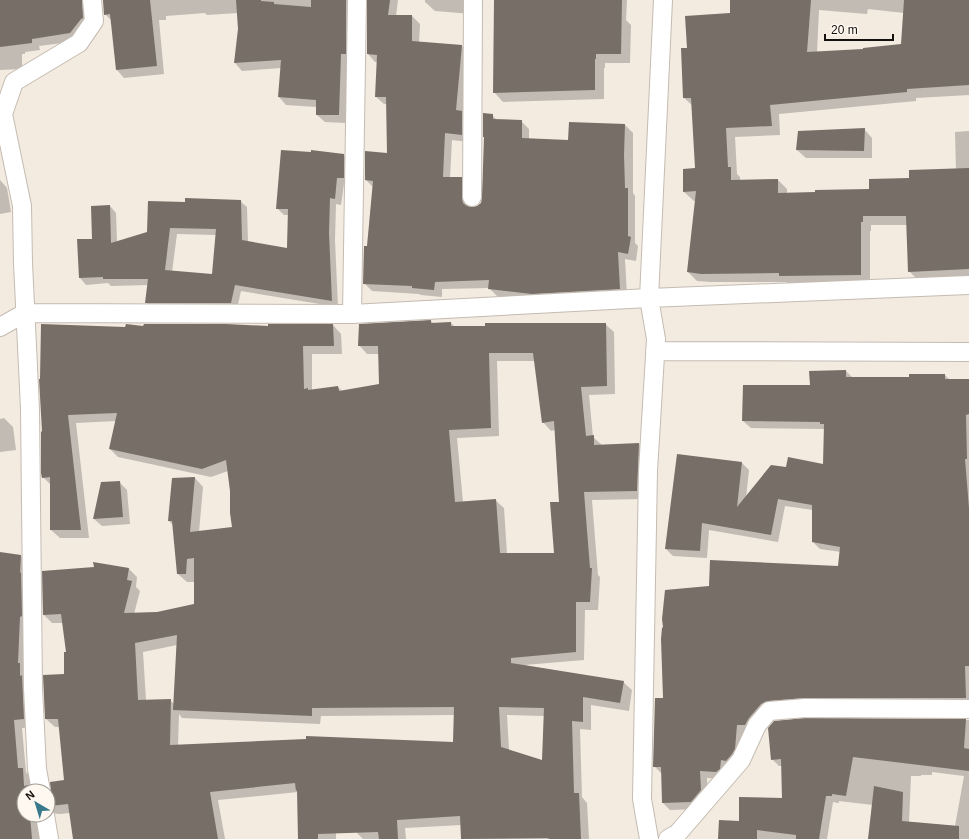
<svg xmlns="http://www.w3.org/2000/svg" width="969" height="839" font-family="Arial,sans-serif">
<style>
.shadow{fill:#0003;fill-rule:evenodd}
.building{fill:#776f67;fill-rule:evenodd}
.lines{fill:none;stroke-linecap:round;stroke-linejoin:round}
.minor-casing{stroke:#c4bcb2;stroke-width:20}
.minor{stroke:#fff;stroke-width:18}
</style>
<rect width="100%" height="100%" fill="#f3eae0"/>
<path class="shadow" d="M0,0h93l-15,41 -39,5 1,4 -15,2v2h-3v15l-22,1z
M103,0h255l-12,123 -21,-1 -8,-7v-8l-31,-2 -7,-8 2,-29 -39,3 -7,-8 4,-34 -1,-16 -31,2 -2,-2 -39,3v4h-7l5,54 -40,4 -7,-8 -5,-49 -7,-7z
M368,0h30l-2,16h16l8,8 -1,19 43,3 7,8v88l-17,-2 -2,38h11l8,8v22l8,-1 5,-4 3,-65 -1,-1 8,-22 5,5 24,1 8,8v10l40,2 56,-16 8,8v60l2,3v47l3,3 -2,15 -11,-2 2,37 -87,5 -43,-5 -8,-8 -47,1v8l-21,-2 -2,-1 -47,-3 -8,-8 9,-96 -7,-7 22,-26 -1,-50h-3l-8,-7 2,-35h-3l-7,-8z
M425,0h51l-4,14 -37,-3 -10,-9z
M495,0h132l-1,20 5,5 -1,38h-25v5h-1v31l-101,3 -9,-10z
M731,0h238v95l-53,3v3l-137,13 1,21 -45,2 2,37 3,3v4l38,-1 9,9v5l83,-4 40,-11 46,-9 -1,-38 14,-1v147l-51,2 -9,-9 -2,-46h-36v6h-1v53l-81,1 -2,-3h-76l-14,-1 -9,-9 8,-71h-2l-10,-9 12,-23 -3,-63 -9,-8 4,-49 43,-35zM868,9l36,4 -2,32 -38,5 -47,3 2,-43 48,4z
M864,129l8,9v20h-66l-9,-8z
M344,155l6,6v23h-6l-3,21 -5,-1 -1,36 3,67 -97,-16 -4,18h-84l-7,-7 2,-17 -37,1 -3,-3 -22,2 -6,-7 -2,-38h15l17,-34 6,7 1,29 31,-9 38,-30 54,-2 7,6 1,35 39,7 2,-34h-5l-7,-7zM177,234l39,1 -3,41 -41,-4z
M0,180l7,8 4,24 -11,2z
M431,321l3,3 17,-1 4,4h31v-3h119l9,8 1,62 -26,1 4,42 9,8 37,-1 8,9 -2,46 -53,1 6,75 2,2 -2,33h-13l-1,50 -60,5 99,17 9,8 -3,21 -38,-6v25l-11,-1 2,68 5,6 2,36h-127l-1,-14 -56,3 1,11h-43l-6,-6 -1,-17 -20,1v22h-33l-5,-4v-43l-80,8 7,39h-151l-4,-26 -11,1 -6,-1 -7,3 -8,1 2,22h-40v-286l21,3 8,8 1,61h-2l-2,45 3,3 -1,10 2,2 2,42 -10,1 4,44 5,5 1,12 2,2h-10v24h24v-15l4,-5 -1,-12 14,-2 -5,-54h-5l-9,-8 -2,-44h21v-22h2l-4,-30h-11l-8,-8 -1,-43 52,-4 -1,-5 35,6 8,8 -1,10 4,4 -6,23 23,-1 38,-9v-22h-8l-9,-8 -5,-49 -4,-4 4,-42 22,-1 8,9 -4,45 34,-4 -2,-15v-22l-3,-20 -17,6 -93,-20 -8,-8 6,-28 -40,2 13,115h-29l-9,-8v-45l-8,-8 -1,-5v-40h1l-3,-52 1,-1 1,-54 84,3 1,-3 17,2v-2h82l43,2v-2h64l8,9 1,20h-30v36l26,-3 4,4 38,-6 -1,-31h-12l-8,-9 1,-20zM497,361h38l8,61 8,9 4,-1 5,73h-9l4,51h-48l-3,-46 -9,-8 -32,2 -6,-64 42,-2zM177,645l-3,59 -4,-4h-24l-3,-48zM179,714l3,4 138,6 1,-8 134,-1 -1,28 -147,-6v3l-129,6zM507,715l37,1 -1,46 -34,-12z
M846,371l7,7h57l35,-3 5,5h19v325l-193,2 -23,25h-9l-2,24 -18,23 -17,-1 1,20 -10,11 -28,1 -7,-7 -1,-29 -8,-8 10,-67 46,-112 129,-20 2,-15 -21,-3 -7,-7v-32l-28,-4 -7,36 -69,-12 -2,28 -34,-2 -7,-7 76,-86 7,7 -3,28 41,-30 37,-3 1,-36 -74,-1 -8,-7 68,-35z
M4,418l9,9 3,23 -16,2v-33z
M119,482l8,8 3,34 -28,2 -8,-7 8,-36z
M805,720h164v119h-100l4,-34 -34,-4v2l-6,-1 -6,37h-108l21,-17 43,-23v-33h-4l-7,-7zM932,772l32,4 -9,50 -46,-4 2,-46h10v-1h11z"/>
<path class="building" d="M0,0h82l1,18 -2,1 -11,14 -38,6v4l-32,4z
M103,0h47l7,66 -41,4 -6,-56 -6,1z
M236,0h25v1l13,1v2l37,3v-7h35v54h-5l-2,61h-23v-15l-38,-3 3,-37 -47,3 4,-34z
M367,0h23l-2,15h24v26l50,4 -6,65 6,1v24l-17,-2 -2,44h19v20l1,6 4,3 5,1 5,-1 4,-3 1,-6 2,-60h-1v-24l10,1v5l29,1v18l46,2 1,-18 56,2 -1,31 1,33h3v48l3,1 -3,17 -10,-2 2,37 -88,5 -44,-5 1,-9 -54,2 -1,8 -22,-2v-2l-49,-2 1,-38h3l6,-65 -8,-1v-29l22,2 -1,-56h-11l2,-42 -10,-1z
M494,0h128l-1,54h-25v5h-1v31l-102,3z
M730,0h81l-4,52 56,-3v-1l38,-4 3,-44h65v85l-62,4v3l-137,13 2,21 -46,2 2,39h3v13l47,-1v14l37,-1v-2l54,-1v-10l40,-1v-8l60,-2v101l-61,3 -2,-56h-43v6h-2v53l-82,1v-3l-78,1 -14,-2 9,-81 -13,1v-23l12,-1 -4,-70h-8l-2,-50h6l-2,-32 45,-3z
M865,128l-1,23 -68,-1 2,-19z
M281,150l30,2v-2l33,4v24h-7l-2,21 -5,-1 -1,35 3,68 -97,-16 -4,18h-86l3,-24h-45v-2l-24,1 -2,-39h15l-1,-33 19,-1 1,38 36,-11 1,-31 37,1v-4l56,2 1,40 45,8 1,-39h-12zM170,228l46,1 -4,45 -47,-4z
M431,320v3l20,-1v4h34v-3h121l1,63 -26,1 5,49 8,-1v10l45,-2 -2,48 -53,1 6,76h2l-2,34h-14v50l-65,6v5l113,18 -4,22 -37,-6v25l-11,-1 2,72h5l2,46h-32l-1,-1 -87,1 -1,-23 -63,4 1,19h-19l-1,-7 -60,2v5h-20l-1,-49 -1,1 -1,-8 -85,9 8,47h-145l-5,-35 -18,2 -2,-1v-6l3,-5 -1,-12 14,-2 -6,-61h-13l-2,-44 21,-1v-22h2l-5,-38 -18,1 -1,-44 52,-4 -1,-5 36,6 -2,12 5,1 -8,32 33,-1 37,-8v-46l-7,1 -1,15h-9l-5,-53h-4l4,-43 23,-1 -5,55 42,-5 -2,-14v-22l-4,-31 -24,9 -93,-20 8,-36 -49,2 13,115h-31v-53l-8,1 -1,-5v-41l1,-1 -3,-52h1l1,-55 84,3 1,-3 17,2 1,-2h82l42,2v-2h65l1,22h-31l1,43 4,-1v2l30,-4 1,5 40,-7 -1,-38h-20l1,-22zM489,353h44l9,70 12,-2 5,81h-9l4,51h-54l-4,-54 -41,3 -6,-72 42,-2zM177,635l-4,75 139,6v-8l142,-1 -1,35 -147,-6v3l-136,6 1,-46 -33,1 -3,-57zM499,707l45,1 -2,52 -41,-13z
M846,370v7h63v-3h36v5h24v35l-3,1 1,44h-2l4,49v158h-4l1,32h-161l-37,3 -7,3 -12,14 -4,7h-8l-2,24 -3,5 -6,7 -5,-1 -1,9 -4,3 -16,-1 1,19 -10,12 -29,1 -1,-36h-8l2,-69h8l-2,-59 1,-11 1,-1 -1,-8 3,-29 44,-4 1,-26 128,6 2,-19 -28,-5v-37l-34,-6 -7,36 -69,-12 -2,28 -35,-2 12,-95 65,8 -5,45 34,-42 15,2 2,-10 35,7 1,-40h-4v-2l-78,-1 1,-36h67l-1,-14z
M120,481l3,36 -30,2 8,-37z
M0,552l21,3 -1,18 1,-1 1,44 -2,1 -2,46h2v13l2,-1 2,44 -10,1 4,48h5l1,18 5,-1 1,6h-6v24h6l2,24h-32z
M805,718l161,1 -2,29 5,1v22l-116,-14 -7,39 -14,-2v2h-6l-7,43h-23v-4l-39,-5v9h-39l1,-19 20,1v-24l43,1 -1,-39 -10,1 -3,-32 6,-7z
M874,786l29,6 -1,29 57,5v13h-91z"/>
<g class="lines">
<g class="minor-casing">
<path id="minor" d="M472,197l1,-197
M352,314l5,-314
M0,327l25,-14 327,1 297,-16 320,-13
M655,351l314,1
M41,791l-4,-22 -4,-81 -3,-279 -7,-146 -1,-57 -19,-92 11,-32 65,-39 15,-22 -2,-21
M45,815l4,24
M649,839l-7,-40 6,-328 8,-132 -7,-41 14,-298
M668,839l10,-6 63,-73 16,-35 12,-14 36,-3 164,1"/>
</g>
<use href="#minor" class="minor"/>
</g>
<g transform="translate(36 803) rotate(322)"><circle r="19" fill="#fef8f0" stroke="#a09b95"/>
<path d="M0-3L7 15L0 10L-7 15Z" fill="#38798c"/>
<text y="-6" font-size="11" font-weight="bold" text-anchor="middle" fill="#13100d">N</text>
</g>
<path d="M825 34v6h68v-6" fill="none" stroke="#13100d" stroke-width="2"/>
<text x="831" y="34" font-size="12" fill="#13100d" stroke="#fef8f0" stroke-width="3" paint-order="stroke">20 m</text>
</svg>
